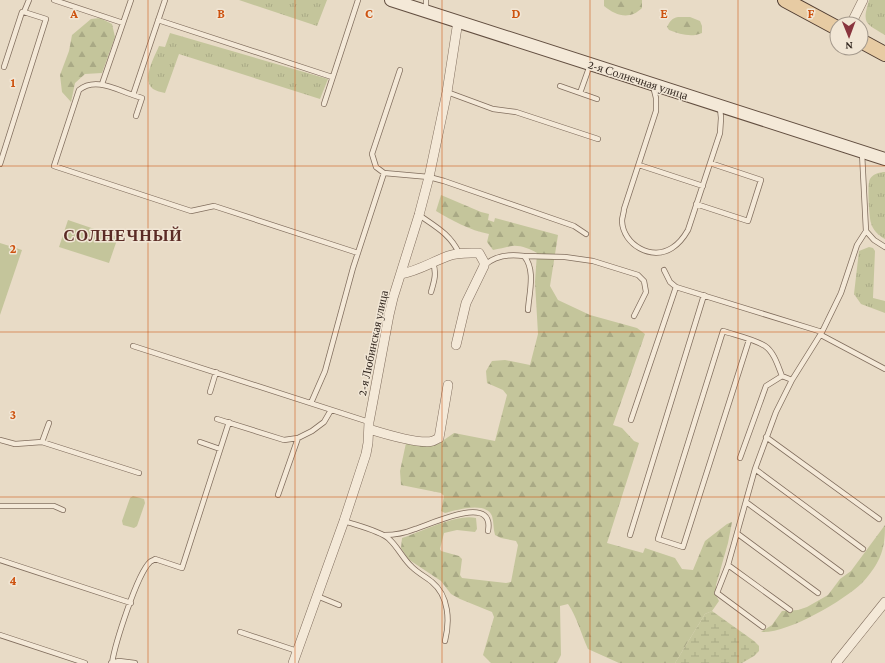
<svg xmlns="http://www.w3.org/2000/svg" width="885" height="663" font-family="'Crimson Pro',serif">
<style>
.grass{fill:url(#grass-tufts)}
.forest{fill:url(#forest-firs)}
.wetland{fill:url(#wetland-marsh)}
.pitch{fill:#c4c59b}
.lines{fill:none;stroke-linecap:round;stroke-linejoin:round}
.lane-casing{stroke:#816e5e;stroke-width:6}
.street-casing{stroke:#816e5e;stroke-width:10}
.secondary-casing{stroke:#634f41;stroke-width:14}
.primary-casing{stroke:#503d32;stroke-width:16}
.lane{stroke:#f4e9d8;stroke-width:4.5}
.street{stroke:#f4e9d8;stroke-width:9}
.secondary{stroke:#f4e9d8;stroke-width:12}
.primary{stroke:#e7cba3;stroke-width:14}
.grid{fill:none;stroke:#cd520f;stroke-width:1;stroke-opacity:0.55}
.labels{text-anchor:middle;dominant-baseline:central;stroke-width:3;stroke-linejoin:round;paint-order:stroke}
.street-label{font-size:12px;fill:#332820;stroke:#f1e6d5}
.district-label{font-size:16px;font-weight:bold;letter-spacing:1px;fill:#5b2b25;stroke:#f1e6d5}
.grid-label{font-size:13px;text-anchor:middle;font-weight:bold;fill:#cd520f;stroke:#f1e6d5;stroke-width:3;stroke-linejoin:round;paint-order:stroke}
</style>
<defs>
<pattern id="grass-tufts" width="24" height="20" patternUnits="userSpaceOnUse"><rect width="24" height="20" fill="#c4c59b"/><path d="M3 7l-1-3M5 7V3M7 7l1-3M15 17l-1-3M17 17v-4M19 17l1-3" fill="none" stroke="#a9a985"/></pattern>
<pattern id="forest-firs" width="22" height="20" patternUnits="userSpaceOnUse"><rect width="22" height="20" fill="#c4c59b"/><path d="M5 1l3.5 6h-7zM16 11l3.5 6h-7z" fill="#a9a985"/></pattern>
<pattern id="wetland-marsh" width="20" height="14" patternUnits="userSpaceOnUse"><rect width="20" height="14" fill="#c4c59b"/><path d="M1 5h8M5 5V1M11 12h8M15 12V8" fill="none" stroke="#a9a985"/></pattern>
</defs>
<rect width="100%" height="100%" fill="#e8dbc6"/>
<path class="grass" d="M239,0h88l-10,26z
M869,0h16v35c-20,-12 -23,-11 -16,-35z
M170,33l158,46 -8,20 -141,-45 -14,39c-4,-1 -9,-2 -12,-4 -12,-10 2,-33 6,-43l6,1z
M883,172h2v67c-6,-3 -13,-10 -14,-16 -2,-6 -4,-40 -1,-44 3,-5 8,-6 13,-7z
M869,247l4,1 2,3 -2,47 12,3v12l-24,-9 -7,-10 5,-43z"/>
<path class="forest" d="M604,0h38v8c-12,12 -26,8 -38,-2z
M678,17h12l10,4 2,5v7c-11,5 -22,1 -33,-3l-2,-3c3,-6 5,-9 11,-10z
M100,18l12,6 3,13 -13,36 -17,1 -10,9 -4,19 -9,-10 -2,-17 9,-24 3,-16 19,-16z
M441,195l40,17 8,2 -1,6 6,2 1,-4 63,17 -8,51 8,14 32,15 47,13 8,6 -32,91 9,3 12,13 5,2 -32,100 36,10 2,-5 30,10 7,11 11,1 12,-29 22,-17 5,-2 -4,21 -12,42v10l3,6 -7,10 -7,3 -30,49h-56l-31,-14c-7,-15 -11,-32 -20,-45l-8,2 1,49 -4,8h-66l-8,-8 11,-38 -2,-5 -32,-13 -9,-5 -10,-13 -33,-22 -7,-11 1,-10c18,-6 56,-25 74,-20l1,11 -2,3 -18,-2 -13,3 -4,16 1,2 18,5 3,3 -2,16 2,3 44,5 5,-1 7,-37 -2,-4 -15,-3 -6,-3c-2,-6 -1,-13 -3,-19 -6,-15 -35,-6 -47,-3l-4,-2 3,-15 -3,-3 -40,-8 -1,-14 6,-28 9,-1 23,2 16,-11 41,8 12,-46 -4,-5 -16,-7 -1,-12 6,-10 13,-1 25,5 8,-31 -3,-52 2,-29c-7,-4 -17,-8 -25,-7 -6,1 -12,3 -19,4l-6,-8 2,-8c-20,-4 -36,-13 -53,-23z
M885,525c0,13 -1,26 -8,38 -4,7 -10,15 -15,20 -19,18 -75,51 -101,49l11,-7 10,-14 16,-1 9,-3 21,-12 12,-16 11,-8z"/>
<path class="wetland" d="M712,611l42,30 5,5v5l-5,5 -12,7h-67l30,-49z"/>
<path class="pitch" d="M68,220l50,17 -9,26 -50,-16z
M0,243l22,7 -22,65z
M133,496l11,3 1,4 -8,23 -3,2 -11,-3 -1,-4 8,-23z"/>
<g class="lines">
<g class="lane-casing">
<path id="lane" d="M54,0l69,23
M165,0l-32,95c-18,-6 -38,-18 -54,-5l-25,76 137,45 23,-5 144,47
M426,0v10
M158,20l174,57
M4,67l18,-55h2l5,-12
M400,70l-28,84 4,13 8,6 45,4 15,4 130,45 12,8
M102,84l29,-84
M560,86l37,13
M653,86l3,12v13l-32,98c0,4 -2,8 -2,12 1,24 30,40 50,27 8,-5 12,-11 16,-18l32,-97 1,-15 -1,-10
M447,92l46,17 23,3 82,27
M580,93l10,-28
M133,95l9,3 -6,18
M324,104l34,-104
M862,153l4,78 8,9 11,7
M0,164l46,-145 -22,-7
M639,165l64,21
M696,204l52,17 13,-41 -51,-17
M419,215c17,12 31,19 40,38
M524,256l41,1 28,4 45,14 6,6 2,11 -12,24
M484,266c11,-11 26,-12 40,-10 12,14 5,37 4,54
M664,270l6,12 6,5 146,45
M431,292c3,-10 6,-19 2,-29
M821,335l64,34
M749,340l-66,207 -25,-8 65,-208c12,4 31,8 42,15 9,6 13,20 17,30l10,4
M133,346l236,76
M210,392l6,-20
M311,403l14,-32 28,-103 31,-95
M217,419l67,21 14,-2 14,-7 12,-9 7,-12
M631,420l45,-133
M766,437l113,82
M0,440l15,4 27,-2 97,31
M42,442l7,-19
M200,442l20,7
M740,458l26,-72 16,-10
M755,469l108,80
M278,495l20,-57
M746,502l95,70
M0,506h54l9,4
M344,521c11,4 37,10 45,18 9,8 14,20 23,28 6,6 14,10 20,15 17,14 18,39 13,59
M738,534l80,59
M385,535c10,0 20,-2 30,-6 17,-5 80,-36 73,2
M630,535l74,-240
M0,560l131,43
M728,565l62,45
M317,596l22,9
M763,627l-46,-34 11,-28 27,-96 21,-57 16,-32 30,-48 19,-39 16,-48 9,-14
M240,632l57,19
M0,635l85,28
M111,663l8,-2 16,2
M112,663c3,-19 25,-89 38,-101 1,-1 4,-2 5,-3l27,9 47,-146"/>
</g>
<g class="street-casing">
<path id="street" d="M851,24l12,-24
M401,274c17,-3 31,-12 47,-18 10,-4 21,-3 31,-3l5,9v4l-18,37 -10,42
M369,429c13,4 51,16 64,12 1,0 5,-3 6,-3l9,-53
M293,663l51,-142 22,-67 2,-11 1,-21 20,-107 4,-17 26,-83 10,-38 18,-85 11,-71
M836,663l49,-61"/>
</g>
<g class="secondary-casing">
<path id="secondary" d="M391,0l494,159"/>
</g>
<g class="primary-casing">
<path id="primary" d="M785,0l52,28
M861,41l24,13"/>
</g>
<use href="#lane" class="lane"/>
<use href="#street" class="street"/>
<use href="#secondary" class="secondary"/>
<use href="#primary" class="primary"/>
</g>
<path class="grid" d="M148,0v663M295,0v663M442,0v663M590,0v663M738,0v663M0,166h885M0,332h885M0,497h885"/>
<g class="labels">
<g class="street-label">
<text transform="translate(638 80) rotate(18)">2-я Солнечная улица</text>
<text transform="translate(373 343) rotate(-78)">2-я Любинская улица</text>
</g>
<g class="district-label">
<text x="123" y="235">СОЛНЕЧНЫЙ</text>
</g>
</g>
<g class="grid-label">
<text x="74" y="18">A</text>
<text x="221" y="18">B</text>
<text x="369" y="18">C</text>
<text x="516" y="18">D</text>
<text x="664" y="18">E</text>
<text x="811" y="18">F</text>
<text x="13" y="87">1</text>
<text x="13" y="253">2</text>
<text x="13" y="419">3</text>
<text x="13" y="585">4</text>
</g>
<g transform="translate(849 36) rotate(179)"><circle r="19" fill="#f1e6d5" stroke="#a59a8d"/>
<path d="M0-3L7 15L0 10L-7 15Z" fill="#89353e"/>
<text y="-6" font-size="11" font-weight="bold" text-anchor="middle" fill="#332820">N</text>
</g>
</svg>
